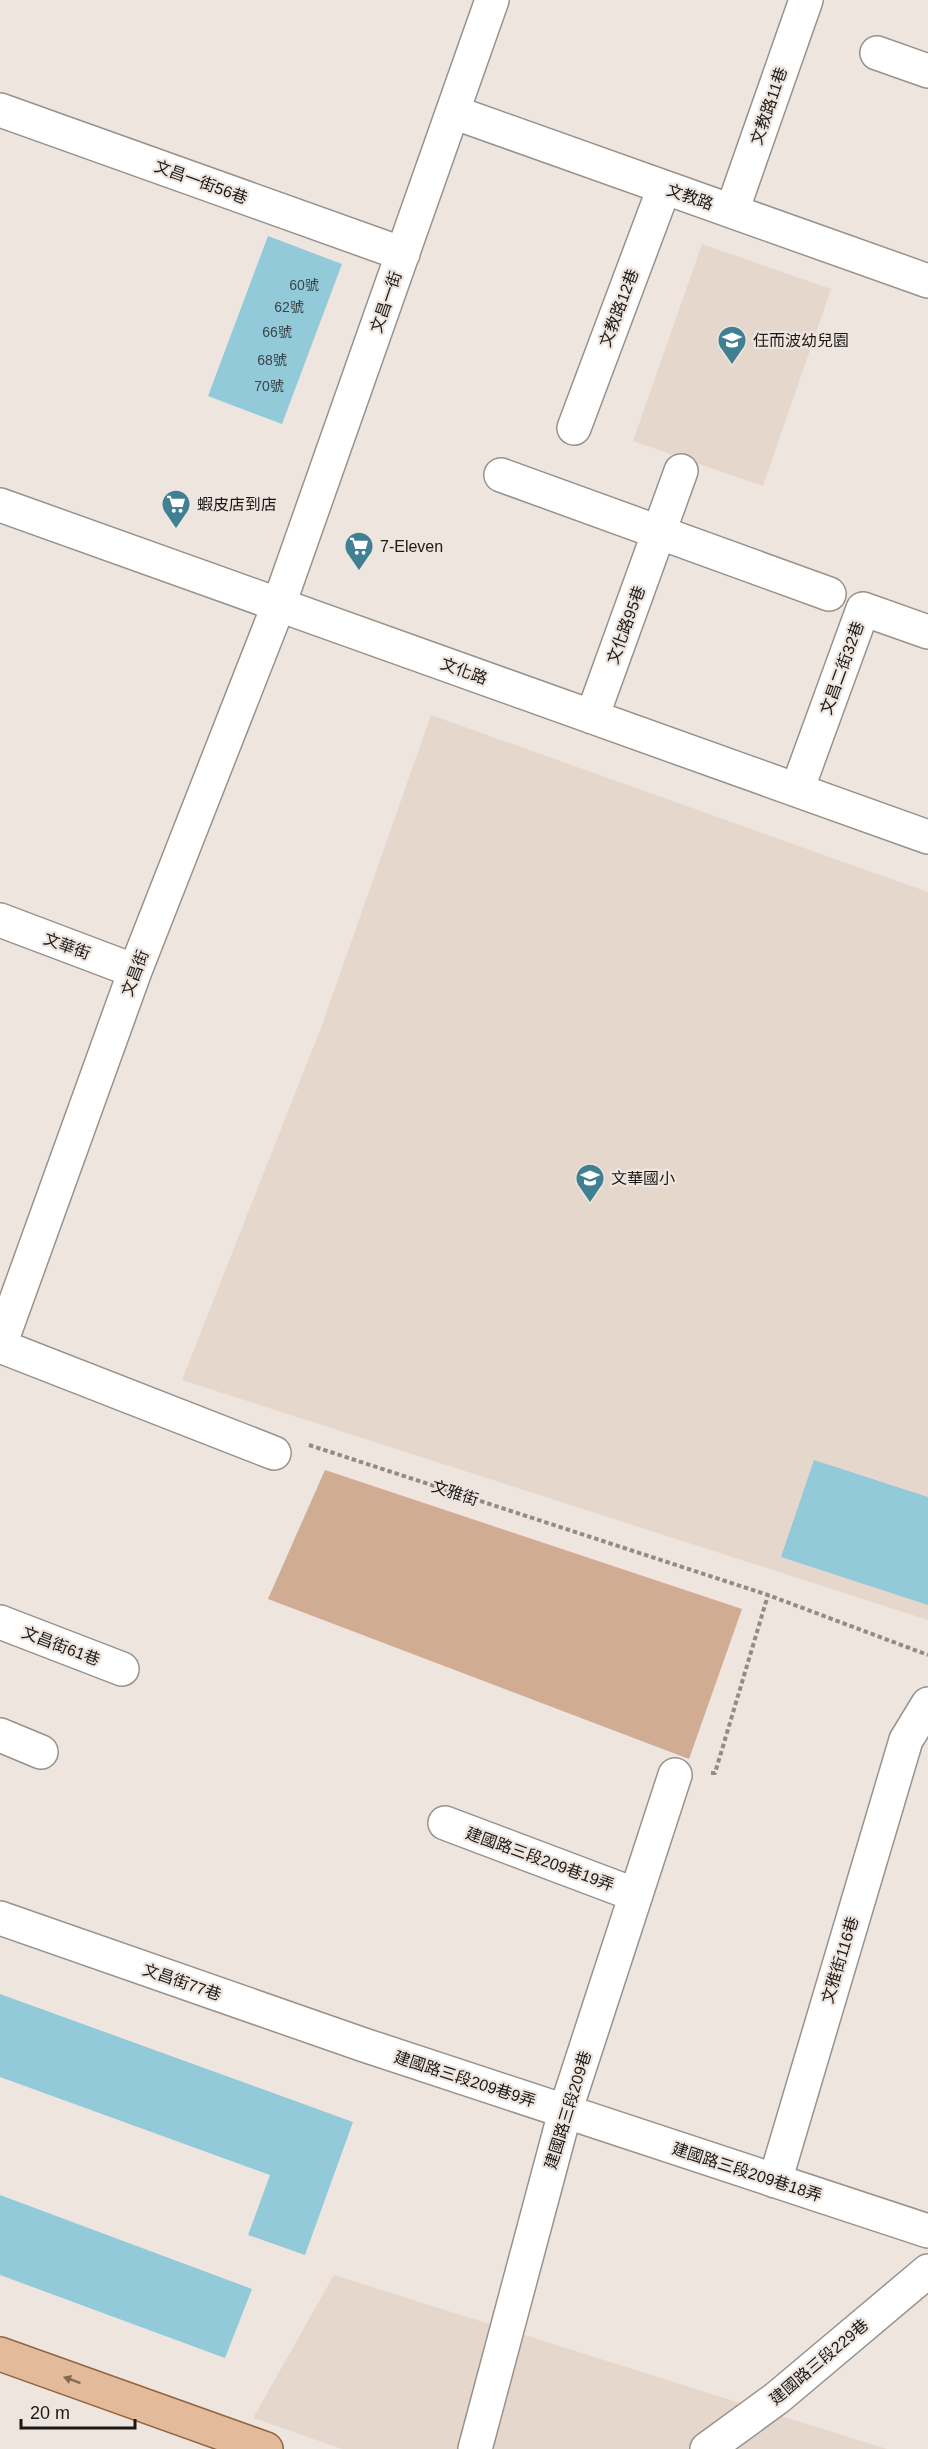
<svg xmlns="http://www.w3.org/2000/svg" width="928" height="2449" font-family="Arial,'Noto Sans TC',sans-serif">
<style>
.built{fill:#e6d7cc}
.green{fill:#cfac92}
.building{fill:#92cada}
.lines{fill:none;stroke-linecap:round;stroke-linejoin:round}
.minor-casing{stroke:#99928c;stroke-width:36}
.major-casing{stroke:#926540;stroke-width:36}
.path{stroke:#928c88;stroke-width:4;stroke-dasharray:4.5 3;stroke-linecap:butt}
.minor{stroke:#fff;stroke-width:33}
.major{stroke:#e4bb9a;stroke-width:33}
.oneway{fill:#806a58}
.labels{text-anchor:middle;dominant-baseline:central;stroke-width:4.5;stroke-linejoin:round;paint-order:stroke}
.number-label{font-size:14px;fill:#394447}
.street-label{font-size:16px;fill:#1b1816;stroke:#eee5df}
.poi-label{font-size:16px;fill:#1b1816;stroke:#eee5df;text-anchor:start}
</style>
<rect width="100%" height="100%" fill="#eee5df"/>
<path class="built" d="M702,244l129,45 -68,197 -130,-45z
M431,715l497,177v728l-746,-240 140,-355z
M334,2275l406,128 147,46h-545l-89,-31z"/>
<path class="green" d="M325,1470l417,139 -53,150 -421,-160z"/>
<path class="building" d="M268,236l74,28 -60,160 -74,-28z
M814,1460l114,37v108l-147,-48z
M0,1994l353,128 -48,133 -57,-20 22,-60 -270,-98z
M0,2195l252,94 -27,69 -225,-83z"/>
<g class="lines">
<g class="minor-casing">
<path id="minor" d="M877,53l51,18
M0,110l403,144
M453,112l475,169
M732,211l74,-211
M574,428l90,-240
M501,475l328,119
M0,505l928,332
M592,717l89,-246
M797,790l66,-181 65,23
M0,920l135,51
M0,1345l135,-374 144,-367 213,-604
M0,1346l274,107
M0,1622l122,47
M0,1735l41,17
M445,1823l191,72
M0,1918l364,127 564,186
M775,2181l131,-441 22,-36
M475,2449l90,-337 110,-337
M707,2449l70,-51 151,-127"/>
</g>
<g class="major-casing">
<path id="major" d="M0,2354l266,95"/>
</g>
<path class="path" d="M309,1445l459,150 160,60
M711,1773h4l53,-178"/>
<use href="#minor" class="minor"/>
<use href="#major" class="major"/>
</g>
<defs><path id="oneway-solid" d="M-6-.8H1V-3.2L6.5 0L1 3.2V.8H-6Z" transform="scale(1.5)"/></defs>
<use class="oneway" href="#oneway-solid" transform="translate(72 2380) rotate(-160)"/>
<defs>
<g id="school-pin" transform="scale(1.5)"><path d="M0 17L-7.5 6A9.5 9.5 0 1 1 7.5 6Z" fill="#3f8192" stroke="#eee5df"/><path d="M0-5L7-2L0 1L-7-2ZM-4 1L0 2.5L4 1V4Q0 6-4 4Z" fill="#fff"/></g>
<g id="supermarket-pin" transform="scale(1.5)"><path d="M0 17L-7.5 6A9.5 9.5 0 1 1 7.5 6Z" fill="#3f8192" stroke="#eee5df"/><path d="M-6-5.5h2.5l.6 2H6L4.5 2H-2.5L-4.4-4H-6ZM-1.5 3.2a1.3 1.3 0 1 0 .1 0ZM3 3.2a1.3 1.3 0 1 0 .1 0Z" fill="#fff"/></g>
</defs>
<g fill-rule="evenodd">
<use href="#school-pin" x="732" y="340"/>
<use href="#supermarket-pin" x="176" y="504"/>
<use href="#supermarket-pin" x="359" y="546"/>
<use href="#school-pin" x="590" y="1178"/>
</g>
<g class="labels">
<g class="number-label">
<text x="304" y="285">60號</text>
<text x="289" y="307">62號</text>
<text x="277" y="332">66號</text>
<text x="272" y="360">68號</text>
<text x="269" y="386">70號</text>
</g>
<g class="street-label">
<text transform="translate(769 106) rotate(-71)">文教路11巷</text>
<text transform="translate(201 182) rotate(20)">文昌一街56巷</text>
<text transform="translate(690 197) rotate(19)">文教路</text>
<text transform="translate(386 302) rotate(-71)">文昌一街</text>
<text transform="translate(619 308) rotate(-69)">文教路12巷</text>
<text transform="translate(626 625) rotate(-70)">文化路95巷</text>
<text transform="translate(842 668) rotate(-70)">文昌二街32巷</text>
<text transform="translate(464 671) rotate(20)">文化路</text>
<text transform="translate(67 946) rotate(20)">文華街</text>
<text transform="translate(135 973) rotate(-69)">文昌街</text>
<text transform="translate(455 1493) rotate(18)">文雅街</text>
<text transform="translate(61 1646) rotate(21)">文昌街61巷</text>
<text transform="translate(540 1859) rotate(20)">建國路三段209巷19弄</text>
<text transform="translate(840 1960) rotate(-73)">文雅街116巷</text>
<text transform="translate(182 1982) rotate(19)">文昌街77巷</text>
<text transform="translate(465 2079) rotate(18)">建國路三段209巷9弄</text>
<text transform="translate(568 2110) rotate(-73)">建國路三段209巷</text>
<text transform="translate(747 2172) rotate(18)">建國路三段209巷18弄</text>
<text transform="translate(819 2362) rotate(-40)">建國路三段229巷</text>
</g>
<g class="poi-label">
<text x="753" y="340">任而波幼兒園</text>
<text x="197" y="504">蝦皮店到店</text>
<text x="380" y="546">7-Eleven</text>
<text x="611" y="1178">文華國小</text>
</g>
</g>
<path d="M21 2419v9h114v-9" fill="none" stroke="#1b1816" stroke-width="3"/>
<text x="30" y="2419" font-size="18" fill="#1b1816" stroke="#eee5df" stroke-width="4.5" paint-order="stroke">20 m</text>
</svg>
